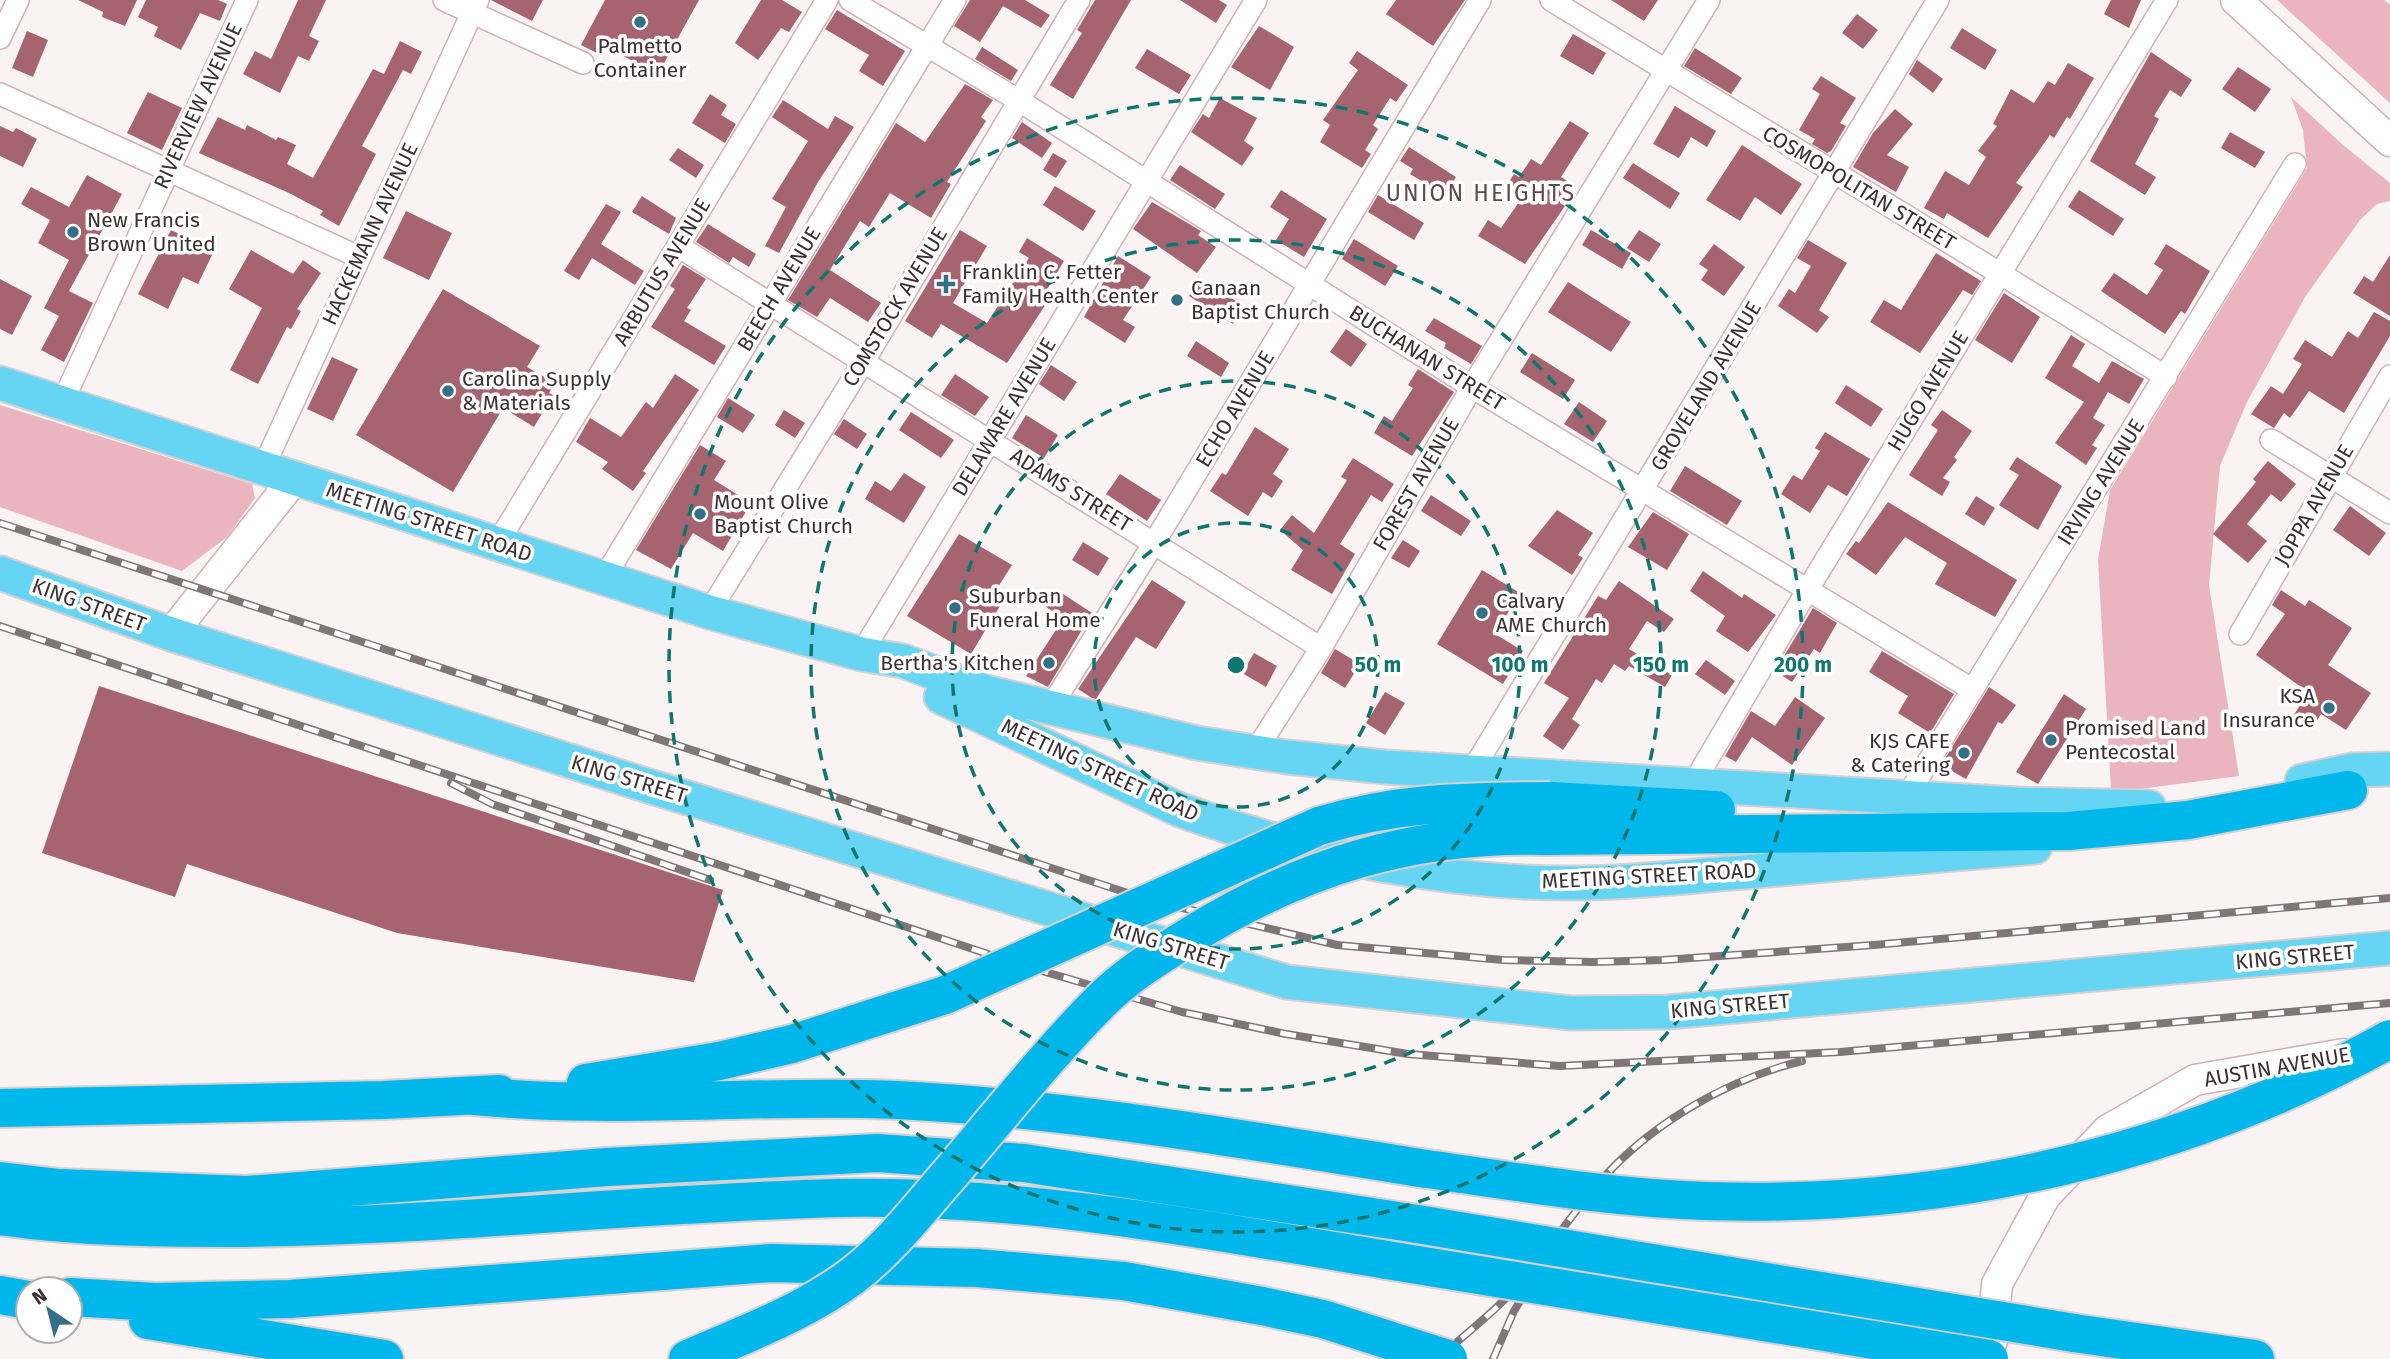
<svg xmlns="http://www.w3.org/2000/svg" width="2390" height="1359" font-family="'Fira Sans',sans-serif">
<style>
.green{fill:#eab5be}
.building{fill:#a66471}
.lines{fill:none;stroke-linecap:round;stroke-linejoin:round}
.street-casing{stroke:#d2b1b6;stroke-width:24}
.secondary-casing{stroke:#d2b1b6;stroke-width:33}
.primary-casing{stroke:#d4d1d2;stroke-width:37}
.highway-casing{stroke:#d4d1d2;stroke-width:42}
.street{stroke:#fff;stroke-width:21}
.secondary{stroke:#fff;stroke-width:30}
.primary{stroke:#66d4f3;stroke-width:33}
.highway{stroke:#00b7eb;stroke-width:38}
.rail-casing{stroke:#807577;stroke-width:8}
.rail{stroke:#fff;stroke-width:5;stroke-dasharray:16;stroke-linecap:butt}
.highway-bridge-casing{stroke:#d4d1d2;stroke-width:42;stroke-linecap:butt}
.highway-bridge{stroke:#00b7eb;stroke-width:38}
.ring{fill:none;stroke:#0f766e;stroke-width:3.5;stroke-dasharray:12 9}
.poi-dot{fill:#346f88;stroke:#fff;stroke-width:2.5}
.labels{text-anchor:middle;dominant-baseline:central;stroke-width:7;stroke-linejoin:round;paint-order:stroke}
.poi-label{font-size:21px;fill:#3d3032;stroke:#fff;text-anchor:start}
.street-label{font-size:21px;fill:#3d3032;stroke:#fff}
.neighbourhood-label{font-size:23px;letter-spacing:2px;fill:#63474c;stroke:#fff}
.centre{fill:#0f766e;stroke:#fff;stroke-width:3.5}
.ring-label{font-size:21px;text-anchor:middle;font-weight:bold;fill:#0f766e;stroke:#fff;stroke-width:7;stroke-linejoin:round;paint-order:stroke}
</style>
<rect width="100%" height="100%" fill="#faf3f4"/>
<path class="green" d="M2277,0h107l6,4v99z
M2291,97l52,48 47,38v18l-13,3 -17,16 -55,77 -58,105 -27,64 -11,119 30,191 -99,13h-29l-13,-229 12,-70 197,-322 -4,-38z
M0,405l252,79 3,14 -28,39 -45,34 -182,-64z"/>
<path class="building" d="M78,0h59l-12,26 -23,-9 1,-5z
M146,0h72l9,4 -7,17 -20,-8 -19,37 -27,-14 4,-9 -20,-10z
M298,0h28l-17,36 10,5 -10,20 -11,-5 -18,37 -37,-19 12,-23 16,8z
M491,0h52l-11,21z
M605,0h94l-41,74 -52,-27 -5,8 -20,-10z
M761,0h21l20,12 -13,20 -8,-4 -23,32 -23,-17z
M970,0h55l25,15 -9,13 -38,-22 -23,36 -26,-16z
M1095,0h36l-58,99 -23,-14 32,-52 -5,-3z
M1180,0h39l8,5 -11,18z
M1396,0h69l-32,46 -47,-32z
M1611,0h47l-14,21z
M2111,0h30l-12,28 -25,-14z
M837,10l68,41 -22,35 -24,-15 10,-16 -44,-26z
M1857,14l21,16 -15,19 -21,-16z
M1259,26l35,21 -24,43 -39,-23z
M1962,28l35,22 -12,20 -35,-22z
M27,31l21,9 -15,37 -21,-9z
M1573,34l33,19 -13,22 -33,-19z
M400,41l22,11 -11,22 -8,-4 -41,76 14,8 -37,72 -19,-11 3,-4 -34,-18 -90,-40 19,-36 27,13 2,-5 29,15 2,-3 18,8 -9,19 26,14 60,-109 11,5z
M982,47l36,23 -7,11 -36,-22z
M1695,48l47,30 -11,16 -47,-28z
M1147,49l44,26 -12,19 -44,-26z
M1357,51l51,34 -12,17 -6,-4 -17,27 5,4 -13,21 6,4 -9,14 -42,-26 10,-17 -7,-5 35,-50 -9,-7z
M2151,52l41,28 -11,17 -11,-7 -16,26 5,3 -24,45 21,13 -11,18 -55,-34z
M1917,60l26,19 -10,14 -24,-19z
M2068,63l26,15 -24,41 -3,-2 -13,21 -4,-3 -34,48 7,4 -35,51 -41,-25 -3,6 -20,-11 21,-37 24,14 17,-28 -8,-6 19,-25 -4,-2 18,-35 23,14 14,-22 7,4z
M2238,67l33,22 -16,23 -33,-23z
M1821,76l35,22 -16,25 6,3 -15,25 -4,2 -15,-9 3,-5 -16,-9 21,-36 -8,-5z
M965,84l28,16 -12,17 5,4 -39,61 4,2 -20,34 -41,-25 -21,34 -9,-6 -30,49 51,33 -13,19 -38,-24 -13,19 -29,-17 108,-177 29,19z
M148,92l34,16 -20,42 -35,-17z
M710,94l17,11 -6,10 15,9 -11,19 -33,-20z
M1220,98l37,20 -13,23 10,7 -12,18 -51,-34 12,-18 6,4z
M783,100l45,29 7,-13 19,11 -36,55 -39,71 -14,-7 21,-39 -14,-8 36,-58 -36,-24z
M1675,106l41,25 -9,16 -16,-10 -12,21 -26,-14z
M1895,109l18,15 -26,31 22,12 -13,25 -43,-25 20,-34z
M1570,121l19,12 -28,44 11,7 -12,19 5,3 -40,58 -47,-28 10,-16 13,8 18,-26 -16,-11 11,-17 5,3 12,-18 10,6z
M1022,122l30,21 -10,15 -30,-20z
M0,126l13,6 3,-4 21,11 -14,28 -23,-11z
M2230,132l35,20 -10,16 -34,-20z
M1742,145l60,39 -21,31 -26,-18 -15,24 -34,-21z
M1409,147l47,30 -11,18 -35,-21 3,-5 -13,-8z
M678,148l26,17 -8,13 -27,-18z
M1053,153l14,8 -11,17 -13,-8z
M1633,163l47,30 -10,16 -47,-31z
M1180,165l45,29 -10,15 -45,-29z
M87,175l35,19 -53,97 24,12 -29,59 -23,-12 18,-34 -15,-8 25,-48 -31,-17 12,-23 -29,-16 10,-17 38,20z
M1055,186l41,25 -13,20 -40,-26z
M1281,190l46,29 -23,38 -28,-17 13,-21 -19,-12z
M2079,190l45,29 -11,17 -45,-29z
M1378,195l46,28 -10,17 -46,-28z
M642,196l34,22 -7,16 -37,-22z
M1152,202l49,29 -3,4 18,12 -19,26 -64,-44z
M606,204l15,8 -20,32 43,27 -9,14 -43,-27 -13,22 -15,-9z
M406,211l46,22 -23,47 -46,-22z
M708,224l48,30 -7,13 -16,-10 -4,6 -33,-21z
M171,230l43,21 -16,33 -15,-7 -15,32 -30,-15z
M960,230l27,16 -34,57 34,20 42,-65 -10,-6 8,-14 37,23 -22,37 6,3 -41,62 -66,-39 -9,14 -27,-17z
M1591,230l40,23 -9,16 -40,-24z
M1639,230l22,14 -12,18 -22,-14z
M1354,239l44,27 -13,20 -43,-27z
M1808,240l39,23 -28,47 10,7 -12,16 -39,-27 11,-17 6,4 16,-27 -14,-8z
M1714,244l31,23 -21,29 -23,-16 7,-10 -9,-6z
M2166,244l44,27 -25,43 -4,-3 -16,23 -64,-43 13,-18 33,22 16,-25 -9,-6z
M251,250l42,24 10,-14 18,13 -24,36 4,2 -10,18 -4,-2 -29,57 -28,-14 32,-62 -33,-19z
M1936,253l45,28 -9,14 -9,-5 -43,63 -50,-31 14,-22 17,10z
M2390,255v61l-37,-23 11,-17 9,6z
M1118,256l33,21 -28,43 12,7 -10,16 -41,-26z
M683,265l23,14 -19,29 4,2 -7,11 42,25 -12,19 -63,-38 24,-38 -5,-3z
M1200,278l44,28 -11,18 -44,-28z
M0,279l32,17 -20,39 -12,-6z
M1568,282l63,40 -20,30 -63,-40z
M443,289l97,57 -13,21 28,16 -6,10 4,2 -19,32 -31,-19 -50,84 -97,-57z
M2004,293l36,24 -28,46 -37,-23z
M2374,312l16,9v15l-46,77 -35,-22 -19,27 -6,-5 -10,15 -23,-14 20,-28 12,8 19,-30 -9,-5 12,-19 27,17 16,-26 10,7z
M1434,318l48,28 -11,18 -27,-16 2,-5 -21,-12z
M1346,329l21,15 -16,23 -21,-15z
M2071,335l14,9 -13,22 27,17 13,-22 32,18 -15,25 -21,-12 -15,26 12,7 -13,20 5,3 -11,17 -31,-22 29,-41 -39,-24z
M1196,341l33,22 -8,14 -34,-21z
M1532,353l43,27 -12,19 -43,-27z
M332,357l26,12 -25,52 -26,-12z
M1051,365l26,17 -13,19 -25,-17z
M1418,369l36,23 -42,64 -38,-23 10,-17 8,5 21,-33 -5,-3z
M675,374l24,16 -56,81 3,2 -13,18 -31,-22 6,-7 -32,-20 14,-24 31,19 25,-35 7,6z
M955,374l34,23 -14,19 -34,-21z
M1846,385l37,24 -12,18 -36,-24z
M728,398l27,17 -12,18 -26,-16z
M1579,402l28,19 -14,21 -29,-18z
M784,410l21,13 -10,15 -20,-13z
M1942,410l30,21 -18,26 3,3 -14,18 7,4 -8,14 -33,-21 29,-45 -7,-5z
M911,412l43,28 -13,18 -42,-28z
M1026,415l32,20 -14,23 -32,-20z
M844,419l23,15 -10,15 -23,-15z
M1255,427l34,22 -16,25 10,7 -11,17 -9,-6 -15,24 -38,-25 12,-18 4,2z
M1825,432l45,27 -23,37 -19,-11 -18,28 -29,-19 12,-19 9,5 18,-29 -5,-3z
M700,445l26,16 -12,19 37,23 -28,48 -30,-18 -22,36 -35,-19z
M2017,457l45,29 -24,44 -39,-25 20,-30 -10,-6z
M1353,458l41,26 -12,18 -11,-7 -31,49 15,10 -23,40 -41,-24 12,-20 -23,-20 12,-15 22,18 33,-53 -6,-3z
M2268,461l28,23 -15,18 -10,-8 -24,30 20,17 -19,22 -35,-29 43,-52 -3,-3z
M1685,466l57,35 -15,24 -57,-34z
M904,473l22,14 -22,36 -39,-24 10,-18 16,10z
M1120,474l41,26 -14,21 -41,-27z
M1431,495l40,26 -10,15 -40,-25z
M1976,496l19,12 -11,18 -19,-12z
M1888,502l129,78 -22,37 -60,-33 12,-21 -42,-26 -29,38 -30,-21 10,-13 3,2z
M2350,506l36,27 -17,23 -36,-26z
M1557,510l36,23 -15,22 5,3 -11,17 -44,-29z
M1653,512l36,22 -22,36 -39,-23z
M959,534l53,31 -19,30 10,6 -32,53 -64,-38z
M1403,540l17,11 -11,17 -18,-10z
M1083,542l26,16 -11,18 -26,-16z
M1482,570l38,23 -25,41 28,17 -20,33 -66,-40z
M1703,571l39,27 2,-4 32,21 -28,37 -32,-21 9,-15 -35,-25z
M1152,580l34,22 -30,47 -20,-12 -40,62 -4,-1 -14,-9z
M1619,581l55,38 -10,13 -17,-11 -18,28 43,26 -7,12 -36,-21 -4,5 -11,-7 -12,19 -6,-4 -24,40 8,6 -17,25 -20,-14 26,-38 -25,-15 54,-87 8,4z
M1057,590l35,23 -44,74 -22,-11 37,-57 -17,-12z
M2281,590l24,16 4,-6 43,28 -24,37 43,28 -25,37 -25,-16 -9,14 -19,-12 12,-18 -8,-5 4,-6 -45,-32 29,-41 -13,-9z
M1813,608l24,15 -17,30 -6,-4 -22,33 -17,-11z
M1335,649l25,15 -15,24 -24,-15z
M1882,651l72,43 -24,39 -32,-20 10,-17 -39,-24z
M1254,653l23,13 -11,21 -24,-14z
M1706,660l29,21 -10,14 -30,-21z
M99,686l624,204 -29,92 -297,-49 -210,-69 -12,33 -133,-44z
M1989,687l27,18 -14,19 -4,-2 -32,57 -25,-14z
M1385,692l20,11 -20,32 -19,-12z
M2064,694l22,15 -48,75 -22,-12z
M1795,697l30,21 -33,47 -40,-28 -16,25 -11,-6 26,-45 24,15z"/>
<g class="lines">
<g class="street-casing">
<path id="street" d="M444,0l139,63
M850,0l168,100 454,287 498,301
M1551,0c205,126 412,248 615,377
M0,38l18,-38
M0,94l359,163
M678,246l643,402
M62,403l185,-403
M2271,440l119,73
M263,468l215,-468
M497,544l330,-544
M604,578l351,-578
M709,612l155,-251 215,-361
M2240,634l150,-258
M861,654l395,-654
M1050,708l104,-165 326,-543
M1255,752l66,-104 151,-261 237,-387
M1472,771l466,-771
M1693,784l115,-195 359,-589
M1906,798l389,-634"/>
</g>
<g class="secondary-casing">
<path id="secondary" d="M2236,0l154,141
M171,634l124,-156
M1992,1341l5,-57 48,-88 63,-66 87,-50 149,-26"/>
</g>
<g class="primary-casing">
<path id="primary" d="M0,383l709,229 152,42 42,7 83,31 211,51 90,14 98,10 632,37 132,3
M0,573l171,61 484,154 632,194 284,31 97,-1 722,-64
M941,697l239,113c126,45 266,75 400,73 55,0 110,-7 164,-11 97,-8 194,-16 291,-25
M2302,781l50,-11 38,-1"/>
</g>
<g class="highway-casing">
<path id="highway" d="M1550,801l166,9
M1546,836l523,-5 119,-11 160,-30
M586,1083l133,-22
M475,1096c142,14 281,-2 423,4 178,9 353,41 529,69
M0,1108l384,-8 115,-6
M0,1181l59,7 188,7 360,-28 270,-14 147,10 393,61
M0,1216c77,11 153,12 230,12 204,-1 406,-25 609,-30 184,-4 368,32 548,62
M0,1295l28,5
M70,1297l85,5 135,-3 481,-36 206,5 147,13 138,25
M148,1320l236,39
M2074,1333l181,26
M688,1359l56,-24"/>
</g>
<use href="#street" class="street"/>
<use href="#secondary" class="secondary"/>
<use href="#primary" class="primary"/>
<use href="#highway" class="highway"/>
<g class="rail-casing">
<path id="rail" d="M0,523l1149,377 188,45 166,15 90,2 70,-2 211,-15 516,-47
M0,626l1015,337 167,49 104,22 122,20 152,12 280,-14 550,-49
M451,783l41,21 218,76
M1437,1359c24,-21 50,-41 72,-64 30,-32 55,-70 83,-104 51,-63 132,-111 210,-130
M1493,1359l21,-48 22,-36"/>
</g>
<use href="#rail" class="rail"/>
<g class="highway-bridge-casing">
<path id="highway-bridge" d="M719,1061l73,-17 153,-49 374,-169c82,-25 147,-24 231,-25
M1427,1169c92,13 185,29 278,32 239,8 476,-45 685,-162
M1417,1224l657,109
M1387,1260l602,99
M1262,1306l61,13 125,40
M744,1335c37,-16 73,-33 106,-57 35,-26 64,-62 92,-95 53,-61 103,-126 160,-183 25,-25 55,-43 85,-62 113,-71 226,-106 359,-102"/>
</g>
<use href="#highway-bridge" class="highway-bridge"/>
</g>
<g class="ring">
<circle cx="1236" cy="665" r="142"/>
<circle cx="1236" cy="665" r="284"/>
<circle cx="1236" cy="665" r="425"/>
<circle cx="1236" cy="665" r="567"/>
</g>
<g class="poi-dot">
<circle cx="640" cy="22" r="7"/>
<circle cx="73" cy="232" r="7"/>
<path d="M942.5 273.5h7v7h7v7h-7v7h-7v-7h-7v-7h7z"/>
<circle cx="1177" cy="300" r="7"/>
<circle cx="448" cy="391" r="7"/>
<circle cx="700" cy="514" r="7"/>
<circle cx="955" cy="608" r="7"/>
<circle cx="1482" cy="613" r="7"/>
<circle cx="1049" cy="663" r="7"/>
<circle cx="2329" cy="708" r="7"/>
<circle cx="2051" cy="740" r="7"/>
<circle cx="1964" cy="753" r="7"/>
</g>
<g class="labels">
<g class="poi-label">
<text x="640" y="46" text-anchor="middle">Palmetto<tspan x="640" dy="24">Container</tspan></text>
<text x="87" y="220">New Francis<tspan x="87" dy="24">Brown United</tspan></text>
<text x="962" y="272">Franklin C. Fetter<tspan x="962" dy="24">Family Health Center</tspan></text>
<text x="1191" y="288">Canaan<tspan x="1191" dy="24">Baptist Church</tspan></text>
<text x="462" y="379">Carolina Supply<tspan x="462" dy="24">&amp; Materials</tspan></text>
<text x="714" y="502">Mount Olive<tspan x="714" dy="24">Baptist Church</tspan></text>
<text x="969" y="596">Suburban<tspan x="969" dy="24">Funeral Home</tspan></text>
<text x="1496" y="601">Calvary<tspan x="1496" dy="24">AME Church</tspan></text>
<text x="1035" y="663" text-anchor="end">Bertha's Kitchen</text>
<text x="2315" y="696" text-anchor="end">KSA<tspan x="2315" dy="24">Insurance</tspan></text>
<text x="2065" y="728">Promised Land<tspan x="2065" dy="24">Pentecostal</tspan></text>
<text x="1950" y="741" text-anchor="end">KJS CAFE<tspan x="1950" dy="24">&amp; Catering</tspan></text>
</g>
<g class="street-label">
<text transform="translate(198 106) rotate(-65)">RIVERVIEW AVENUE</text>
<text transform="translate(1859 188) rotate(31)">COSMOPOLITAN STREET</text>
<text transform="translate(370 234) rotate(-65)">HACKEMANN AVENUE</text>
<text transform="translate(662 272) rotate(-59)">ARBUTUS AVENUE</text>
<text transform="translate(779 289) rotate(-59)">BEECH AVENUE</text>
<text transform="translate(895 307) rotate(-59)">COMSTOCK AVENUE</text>
<text transform="translate(1427 358) rotate(32)">BUCHANAN STREET</text>
<text transform="translate(1706 386) rotate(-59)">GROVELAND AVENUE</text>
<text transform="translate(1928 391) rotate(-59)">HUGO AVENUE</text>
<text transform="translate(1235 409) rotate(-59)">ECHO AVENUE</text>
<text transform="translate(1004 417) rotate(-59)">DELAWARE AVENUE</text>
<text transform="translate(2101 482) rotate(-58)">IRVING AVENUE</text>
<text transform="translate(1416 484) rotate(-60)">FOREST AVENUE</text>
<text transform="translate(1071 490) rotate(32)">ADAMS STREET</text>
<text transform="translate(2314 505) rotate(-60)">JOPPA AVENUE</text>
<text transform="translate(429 522) rotate(18)">MEETING STREET ROAD</text>
<text transform="translate(89 605) rotate(20)">KING STREET</text>
<text transform="translate(1100 770) rotate(25)">MEETING STREET ROAD</text>
<text transform="translate(629 779) rotate(17)">KING STREET</text>
<text transform="translate(1649 876) rotate(-3)">MEETING STREET ROAD</text>
<text transform="translate(1171 946) rotate(17)">KING STREET</text>
<text transform="translate(2295 957) rotate(-5)">KING STREET</text>
<text transform="translate(1730 1006) rotate(-5)">KING STREET</text>
<text transform="translate(2277 1067) rotate(-10)">AUSTIN AVENUE</text>
</g>
<g class="neighbourhood-label">
<text x="1481" y="193">UNION HEIGHTS</text>
</g>
</g>
<circle cx="1236" cy="665" r="10" class="centre"/>
<g class="ring-label">
<text x="1378" y="672">50 m</text>
<text x="1520" y="672">100 m</text>
<text x="1661" y="672">150 m</text>
<text x="1803" y="672">200 m</text>
</g>
<g transform="translate(49 1310) rotate(325)"><circle r="33" fill="#ffffff" stroke="#b1acad" stroke-width="2"/>
<path d="M0-5L12 26L0 18L-12 26Z" fill="#346f88"/>
<text y="-10" font-size="19" font-weight="bold" text-anchor="middle" fill="#3d3032">N</text>
</g>
</svg>
